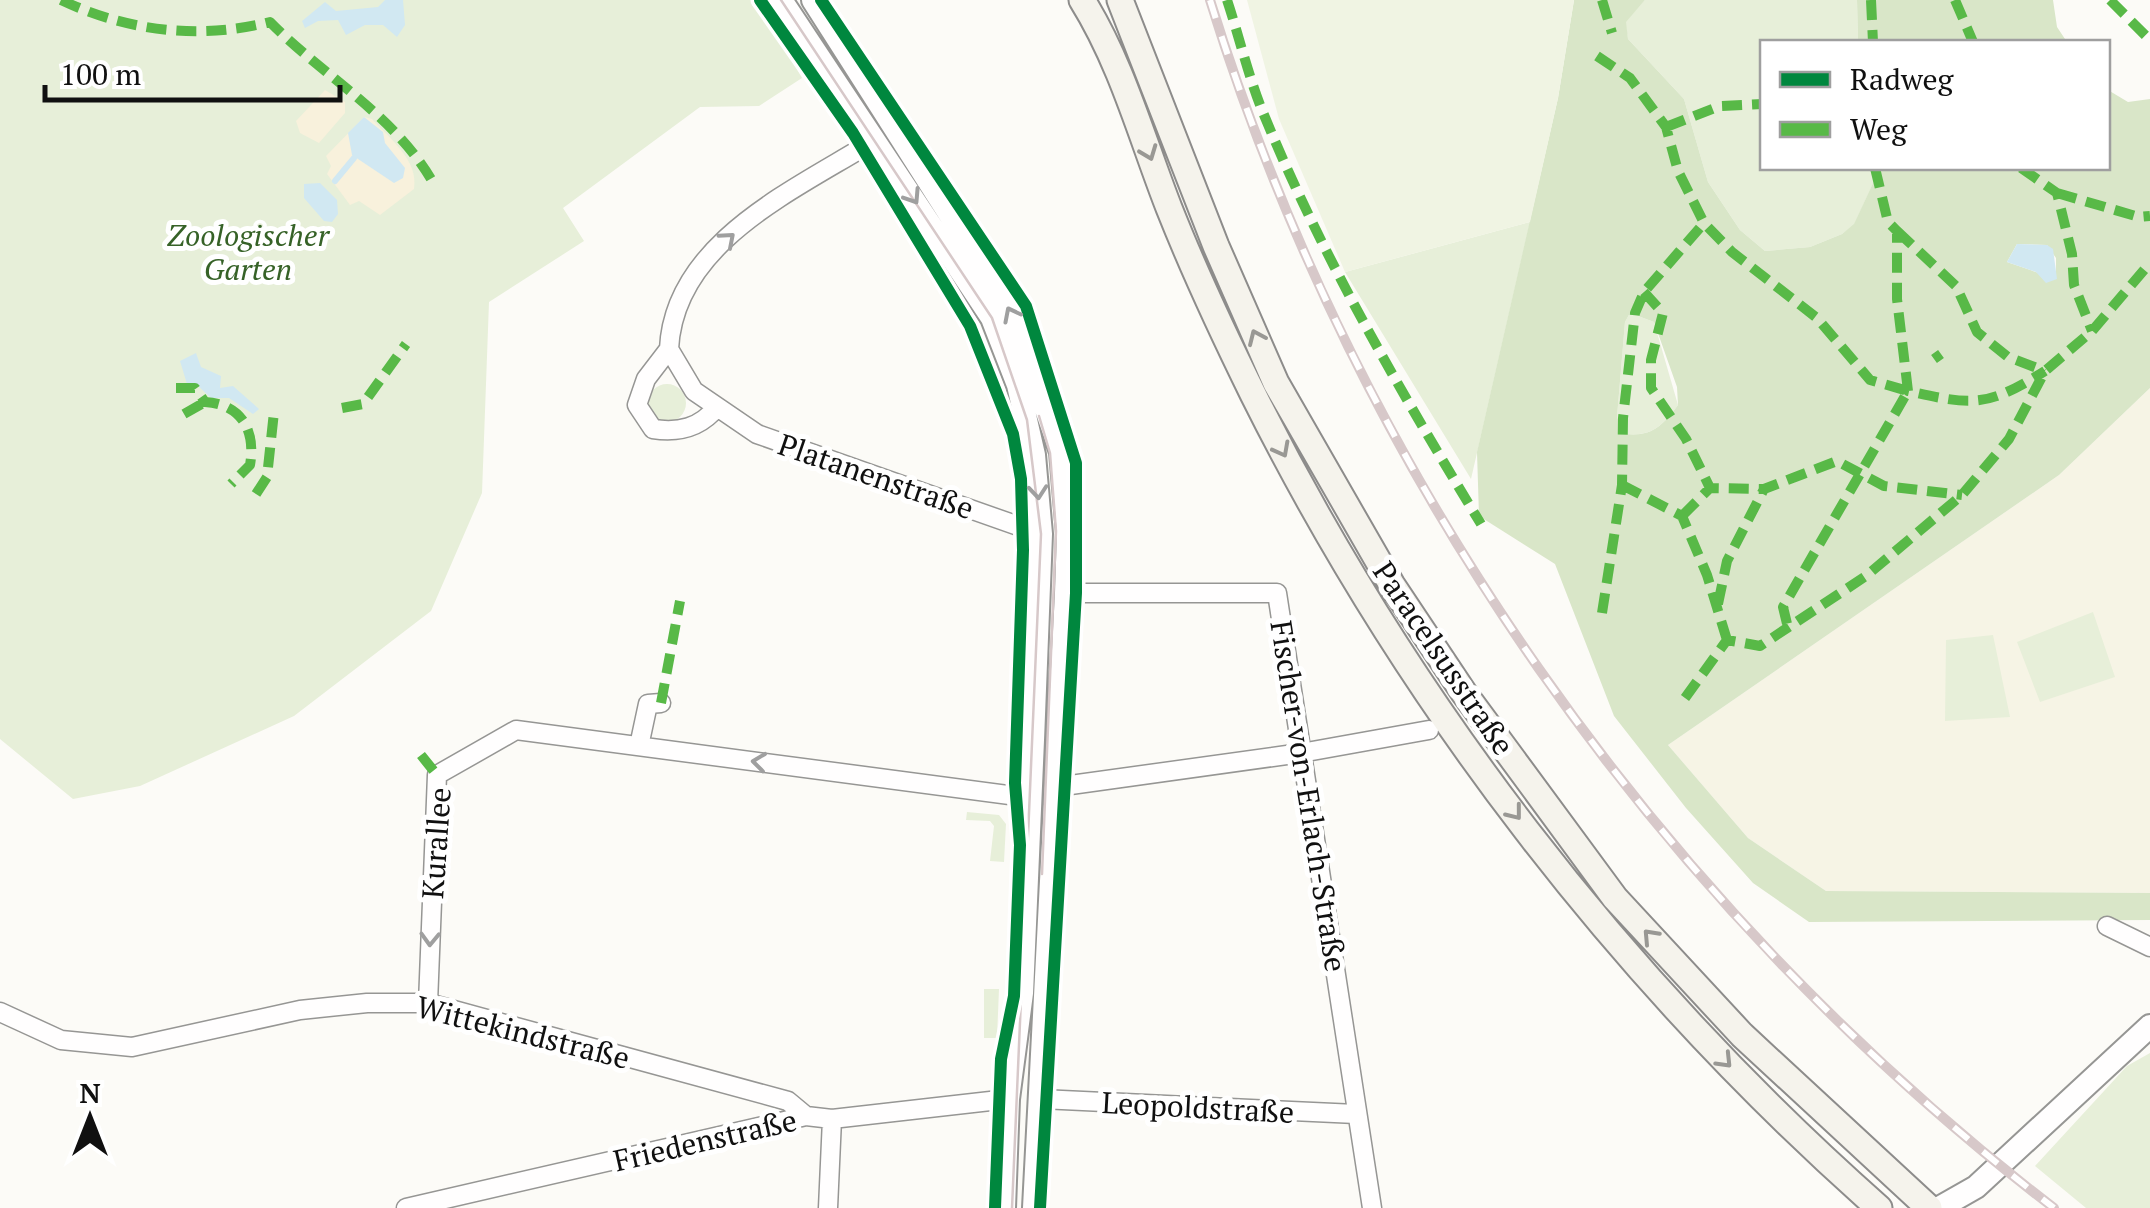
<svg xmlns="http://www.w3.org/2000/svg" width="2150" height="1208" font-family="'PT Serif',serif">
<style>
.farmland{fill:#f6f4e5}
.green{fill:#e7efd9}
.forest{fill:#d9e6c8;fill-rule:evenodd}
.sand{fill:#f8f1dc}
.pitch{fill:#f0f4e3}
.water{fill:#d1e8f2}
.lines{fill:none;stroke-linecap:round;stroke-linejoin:round}
.stream{stroke:#d1e8f2;stroke-width:6}
.minor-casing{stroke:#969694;stroke-width:21}
.tertiary-casing{stroke:#969694;stroke-width:26}
.secondary-casing{stroke:#8d8c8b;stroke-width:29}
.minor{stroke:#fffefe;stroke-width:18}
.tertiary{stroke:#fffefe;stroke-width:22}
.secondary{stroke:#f5f3ec;stroke-width:25}
.tram{stroke:#d7c8c9;stroke-width:2.5}
.rail-casing{stroke:#d7c8c9;stroke-width:10}
.rail{stroke:#fff;stroke-width:6;stroke-dasharray:19;stroke-linecap:butt}
.quiet{stroke:#58b947;stroke-width:10;stroke-dasharray:20 10;stroke-linecap:butt}
.cycleway-casing{stroke:#fff;stroke-width:19}
.cycleway{stroke:#00873e;stroke-width:12}
.oneway{stroke:#999894}
.oneway2{stroke:#9f9f9f}
.labels{text-anchor:middle;dominant-baseline:central;stroke-width:10;stroke-linejoin:round;paint-order:stroke}
.park-label{font-size:30px;font-style:italic;fill:#366227;stroke:#fff}
.street-label{font-size:30px;fill:#101010;stroke:#fff}
</style>
<rect width="100%" height="100%" fill="#fcfbf7"/>
<path class="farmland" d="M2150,388v505l-324,-2 -78,-53 -80,-93 391,-270z"/>
<path class="green" d="M0,0h757l45,78 -43,28 -59,1 -137,101 21,33 -95,61 -7,191 -51,118 -137,105 -154,70 -67,13 -73,-60z
M1645,0h212l1,42h-96v126h118l-26,57 -12,9 -32,13 -45,4 -25,-21 -32,-48 -24,-83 -56,-60 -3,-17z
M1530,222l-59,257 -126,-207z
M1630,313l24,9 24,83c-16,21 -26,32 -54,29l-7,-17 8,-95z
M648 403a19 19 0 1 1 38 0a19 19 0 1 1-38 0Z
M2093,612l22,65 -75,25 -23,-60z
M1993,635l17,82 -65,4 1,-81z
M967,812l32,3 7,9 -2,38 -14,-1 4,-35 -4,-5 -24,-1z
M984,989h15l-2,49h-13z
M2150,1053v155h-64l-51,-42 92,-100z"/>
<path class="forest" d="M1574,0h71l-19,22 2,17 56,60 24,83 32,48 25,21 45,-4 32,-13 12,-10 26,-56h228v-78l20,12 22,-3v289l-91,87 -391,270 80,93 78,53 324,2v27l-341,2 -56,-39 -67,-75 -72,-92 -59,-152 -76,-48 -2,-64 81,-354zM2017,244l30,1 9,13v21l-49,-17zM1630,313l24,9 23,65 1,18c-16,21 -26,32 -53,29l-8,-17 8,-95z
M1857,0h196l4,27 10,15h-209z"/>
<path class="sand" d="M325,90l20,12v11l-26,30 -19,-10 -4,-12z
M364,117l8,2c18,20 47,41 42,70l-34,26 -21,-14 -9,4 -23,-31 4,-8 -5,-10z"/>
<path class="pitch" d="M1247,0h327l-16,98 -28,124 -185,50 -66,-153z"/>
<path class="water" d="M385,0h18l2,25 -8,12 -14,-12h-18l-19,10 -8,-15 -20,1 -13,7 -3,-7 23,-19 11,9 42,-4z
M364,117l19,15 2,11 20,25 -2,10 -9,5 -42,-28 -4,-22z
M320,183l17,17 1,14 -6,8 -8,-1 -20,-23v-14z
M2017,244l30,1 6,4 4,30 -11,4 -10,-11 -29,-10z
M196,353l5,14 20,9 -1,12 13,-2 26,23 -6,5 -24,-16h-18l-15,-14h-9l-7,-23z"/>
<g class="lines">
<path class="stream" d="M335,181l19,-23"/>
<g class="minor-casing">
<path id="minor" d="M669,349l25,42 63,43 284,100
M669,349c5,-107 126,-159 206,-209
M669,349l-23,30 -9,26 16,24c26,4 47,-1 64,-22
M1066,593h211l95,615
M639,746l9,-42 13,-1
M1056,787l245,-34 128,-23
M2107,926l43,21
M428,1003l9,-228 79,-45 515,68
M0,1012l61,28 71,7 168,-37 67,-7h61l360,98 18,15
M1041,1099l315,15
M406,1208l400,-92 26,3 176,-20
M828,1208l4,-89"/>
</g>
<g class="tertiary-casing">
<path id="tertiary" d="M781,0l211,318 26,67 16,70 7,79 -8,206 -11,253 -14,106 -4,109
M813,0l199,312 49,140 7,81 -2,60 -32,615
M1939,1208l37,-21 174,-161"/>
</g>
<g class="secondary-casing">
<path id="secondary" d="M1082,0c40,64 60,139 87,208 25,63 54,125 84,186 153,307 369,587 626,814
M1120,0l96,246 60,137 116,202 72,108 151,205 127,137 187,173"/>
</g>
<use href="#minor" class="minor"/>
<use href="#tertiary" class="tertiary"/>
<use href="#secondary" class="secondary"/>
<path class="tram" d="M781,0l211,318 35,102 14,114 -29,674
M1039,416l11,37 6,78 -14,343"/>
<g class="rail-casing">
<path id="rail" d="M1210,0c147,475 449,906 844,1208"/>
</g>
<use href="#rail" class="rail"/>
<path class="quiet" d="M61,0c66,31 137,40 209,22 55,56 127,94 165,164
M1227,0c12,36 21,75 35,110 59,145 138,281 219,414
M1602,0l10,33
M1871,0l2,42
M1955,0l18,42
M2110,0l40,40
M1597,56l33,22 36,49 12,44 26,52 28,29 85,66 53,62 38,11 -125,216 5,21
M1666,127l54,-21 42,-2
M1875,168l13,54 9,9v68l11,92c66,15 79,16 137,-20
M2021,168l36,25 15,61 2,31 18,46
M2057,193l82,24 11,-1
M1897,231l59,55 21,46 31,25 37,14
M1644,292l19,21 -12,47v28l35,51 24,49 54,1 73,-28 47,25 78,9
M1934,359l7,-5
M176,388h19l10,14c36,2 51,28 45,63l-19,19
M342,408l21,-4 43,-60
M184,414l21,-12
M1622,485l60,31 25,59 20,65
M256,494l11,-17 7,-65
M1682,516l28,-28
M1718,604l9,-43 37,-72
M1602,613l20,-128 1,-67 12,-105 9,-21 60,-69
M1685,698l42,-58 33,6 106,-70 96,-81 47,-56 36,-68 47,-40 58,-68
M661,703l19,-102
M421,755l16,20"/>
<g class="cycleway-casing">
<path id="cycleway" d="M760,0l93,133 117,193 43,108 8,45 2,71 -8,233 5,62 -6,151 -13,63 -6,149
M821,0l205,306 50,157v130l-36,615"/>
</g>
<use href="#cycleway" class="cycleway"/>
</g>
<defs><path id="oneway-chevron" d="M-2-3.5L2.5 0L-2 3.5" fill="none" stroke-width="1.6" stroke-linecap="round" stroke-linejoin="round" transform="scale(2.5)"/></defs>
<g class="oneway">
<use href="#oneway-chevron" transform="translate(1149 153) rotate(69)"/>
<use href="#oneway-chevron" transform="translate(1256 337) rotate(-114)"/>
<use href="#oneway-chevron" transform="translate(1282 450) rotate(62)"/>
<use href="#oneway-chevron" transform="translate(1515 813) rotate(52)"/>
<use href="#oneway-chevron" transform="translate(1650 936) rotate(-133)"/>
<use href="#oneway-chevron" transform="translate(1725 1061) rotate(46)"/>
</g>
<g class="oneway2">
<use href="#oneway-chevron" transform="translate(913 197) rotate(57)"/>
<use href="#oneway-chevron" transform="translate(728 239) rotate(-41)"/>
<use href="#oneway-chevron" transform="translate(1011 314) rotate(-117)"/>
<use href="#oneway-chevron" transform="translate(1038 492) rotate(85)"/>
<use href="#oneway-chevron" transform="translate(759 762) rotate(-173)"/>
<use href="#oneway-chevron" transform="translate(430 939) rotate(92)"/>
</g>
<g class="labels">
<g class="park-label">
<text x="248" y="235">Zoologischer<tspan x="248" dy="34">Garten</tspan></text>
</g>
<g class="street-label">
<text transform="translate(876 476) rotate(19)">Platanenstraße</text>
<text transform="translate(1444 658) rotate(56)">Paracelsusstraße</text>
<text transform="translate(1309 796) rotate(81)">Fischer-von-Erlach-Straße</text>
<text transform="translate(436 843) rotate(-86)">Kurallee</text>
<text transform="translate(523 1032) rotate(14)">Wittekindstraße</text>
<text transform="translate(1198 1107) rotate(3)">Leopoldstraße</text>
<text transform="translate(705 1140) rotate(-13)">Friedenstraße</text>
</g>
</g>
<rect x="1760" y="40" width="350" height="130" fill="#ffffff" stroke="#9f9f9f" stroke-width="2.5"/>
<rect x="1780" y="72" width="50" height="15" fill="#00873e" stroke="#9f9f9f" stroke-width="2.5"/>
<text x="1850" y="90" font-size="30" fill="#101010">Radweg</text>
<rect x="1780" y="122" width="50" height="15" fill="#58b947" stroke="#9f9f9f" stroke-width="2.5"/>
<text x="1850" y="140" font-size="30" fill="#101010">Weg</text>
<g transform="translate(90 1118)" stroke="#ffffff" stroke-width="8" paint-order="stroke">
<path d="M0-8L18 38L0 25L-18 38Z" fill="#101010"/>
<text y="-15" font-size="28" font-weight="bold" text-anchor="middle" fill="#101010">N</text>
</g>
<path d="M45 85v15h295v-15" fill="none" stroke="#101010" stroke-width="5"/>
<text x="60" y="85" font-size="30" fill="#101010" stroke="#ffffff" stroke-width="8" paint-order="stroke">100 m</text>
</svg>
